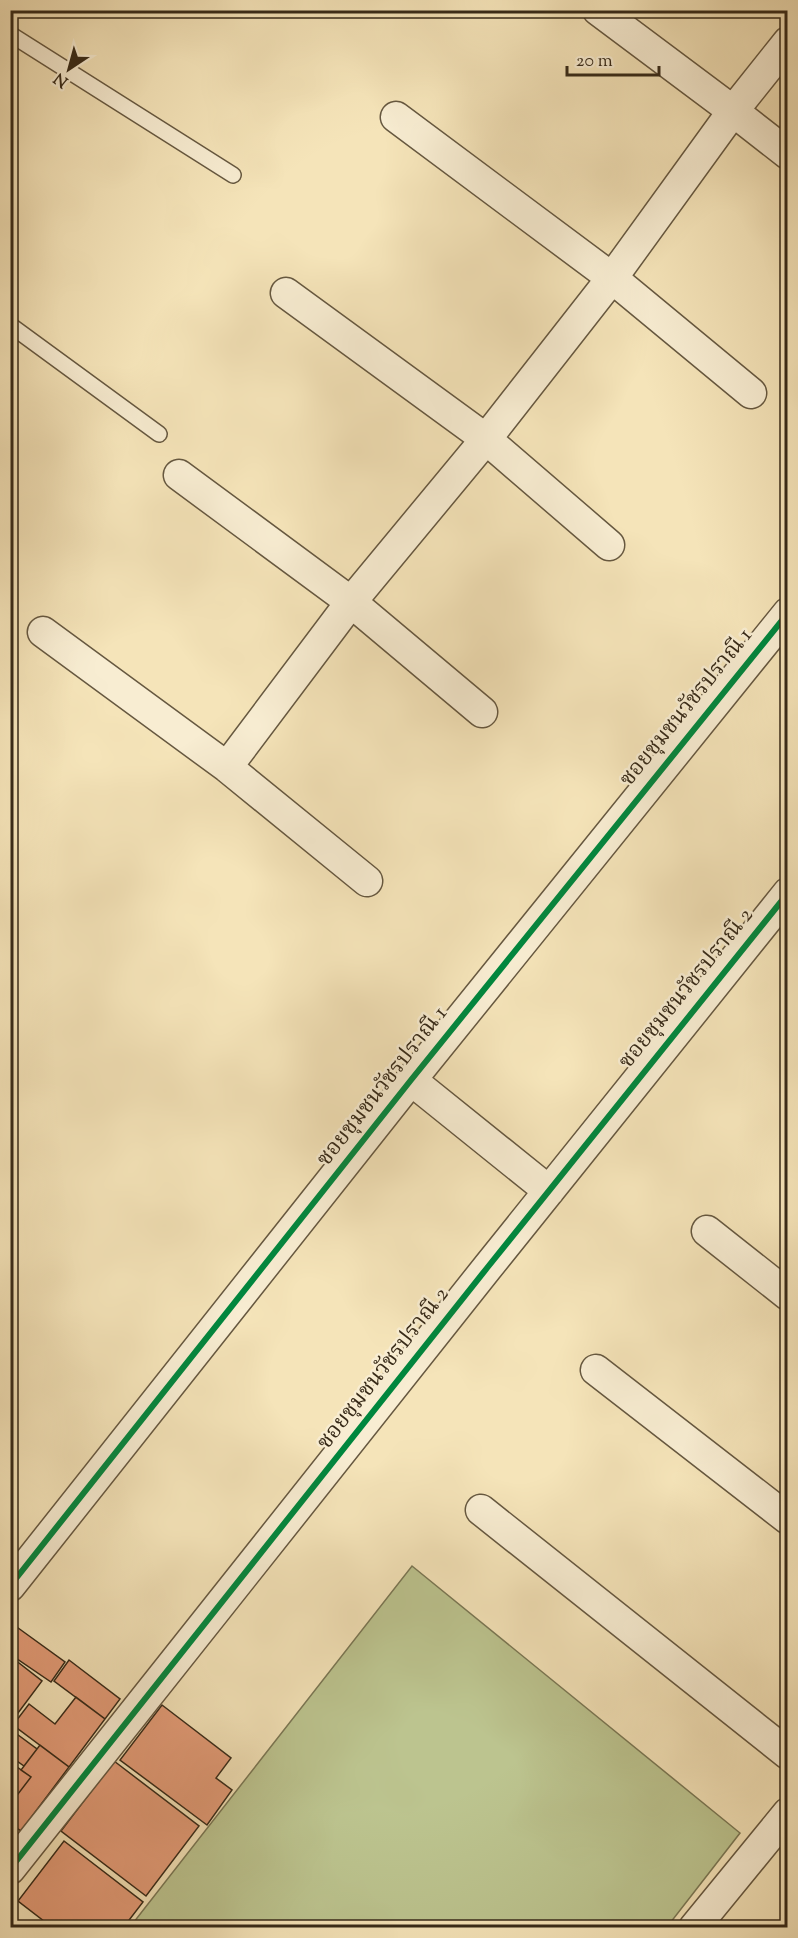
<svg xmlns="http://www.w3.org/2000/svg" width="798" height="1938" font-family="'Sorts Mill Goudy','Noto Serif Thai',serif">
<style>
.green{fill:#bcc48f;stroke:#7a7754;stroke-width:1.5}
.building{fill:#e49c78;stroke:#372a18;stroke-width:1.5}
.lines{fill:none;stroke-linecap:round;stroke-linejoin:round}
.lane-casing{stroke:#665840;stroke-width:18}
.street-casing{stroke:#665840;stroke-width:33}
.lane{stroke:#f8edd2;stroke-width:15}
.street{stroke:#f8edd2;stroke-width:30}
.cycleway-casing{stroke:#f8edd2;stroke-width:10}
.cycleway{stroke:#00873e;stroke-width:6}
.labels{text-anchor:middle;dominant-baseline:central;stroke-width:5;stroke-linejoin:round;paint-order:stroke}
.street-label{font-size:22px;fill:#372a18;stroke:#f8edd2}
</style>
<rect width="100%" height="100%" fill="#f5e4b9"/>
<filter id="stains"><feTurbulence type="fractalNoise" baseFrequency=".00333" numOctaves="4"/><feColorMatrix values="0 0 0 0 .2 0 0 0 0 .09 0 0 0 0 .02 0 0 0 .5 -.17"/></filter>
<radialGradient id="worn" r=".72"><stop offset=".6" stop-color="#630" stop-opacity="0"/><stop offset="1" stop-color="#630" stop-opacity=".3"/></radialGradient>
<path class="green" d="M412,1566l328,267 -73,94h-537z"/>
<path class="building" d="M14,1625l51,37 -14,20 -41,-28v-25z
M10,1656l32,25 -30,40 -2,-1z
M69,1660l51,39 -15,20 -51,-38z
M76,1697l29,22 -36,48 -56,-42 16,-21 26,20z
M162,1705l69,53 -15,20 16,12 -25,35 -87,-65z
M10,1729l27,20 -13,17 -14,-10z
M40,1745l29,22 -48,64 -11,-7v-36l8,6 13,-17 -10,-7z
M114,1761l85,65 -53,70 -85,-65z
M10,1762l21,15 -13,17 -8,-6z
M64,1841l79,61 -20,26h-70l-35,-27z"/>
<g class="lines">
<g class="lane-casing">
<path id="lane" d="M10,34l223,141
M10,325l149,109"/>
</g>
<g class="street-casing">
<path id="street" d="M598,10l135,101 55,43
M396,117l216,161 139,115
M286,293l200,146 123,106
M179,475l172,127 131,110
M43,632l184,135 140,114
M227,767l124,-165 135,-163 126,-161 121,-167 55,-69
M411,1080l138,111
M707,1231l81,64
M596,1370l192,149
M481,1510l307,244
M10,1586l401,-506 377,-467
M10,1869l477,-601 301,-375
M694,1928l94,-115"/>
</g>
<use href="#lane" class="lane"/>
<use href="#street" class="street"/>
<g class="cycleway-casing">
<path id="cycleway" d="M10,1586l401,-506 377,-467
M10,1869l477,-601 301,-375"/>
</g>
<use href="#cycleway" class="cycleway"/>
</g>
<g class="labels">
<g class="street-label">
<text transform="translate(687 708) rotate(-51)">ซอยชุมชนวัชรปราณี 1</text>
<text transform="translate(687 989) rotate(-51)">ซอยชุมชนวัชรปราณี 2</text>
<text transform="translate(383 1087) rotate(-52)">ซอยชุมชนวัชรปราณี 1</text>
<text transform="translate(384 1369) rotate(-52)">ซอยชุมชนวัชรปราณี 2</text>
</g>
</g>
<rect width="798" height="1938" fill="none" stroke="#f5e4b9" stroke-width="36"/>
<rect x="12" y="12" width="774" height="1914" fill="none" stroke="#372a18" stroke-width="3"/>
<rect x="18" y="18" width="762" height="1902" fill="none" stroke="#372a18" stroke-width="1.5"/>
<g transform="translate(69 69) rotate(216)" stroke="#f8edd2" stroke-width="4.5" paint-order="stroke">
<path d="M0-4.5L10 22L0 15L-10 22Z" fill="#372a18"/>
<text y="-9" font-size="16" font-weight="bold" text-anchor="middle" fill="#372a18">N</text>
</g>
<path d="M567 66v9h92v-9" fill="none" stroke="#372a18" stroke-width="3"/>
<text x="576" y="66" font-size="18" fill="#372a18" stroke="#f8edd2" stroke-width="4.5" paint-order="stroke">20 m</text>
<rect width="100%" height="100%" filter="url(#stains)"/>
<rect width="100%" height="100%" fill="url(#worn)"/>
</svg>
